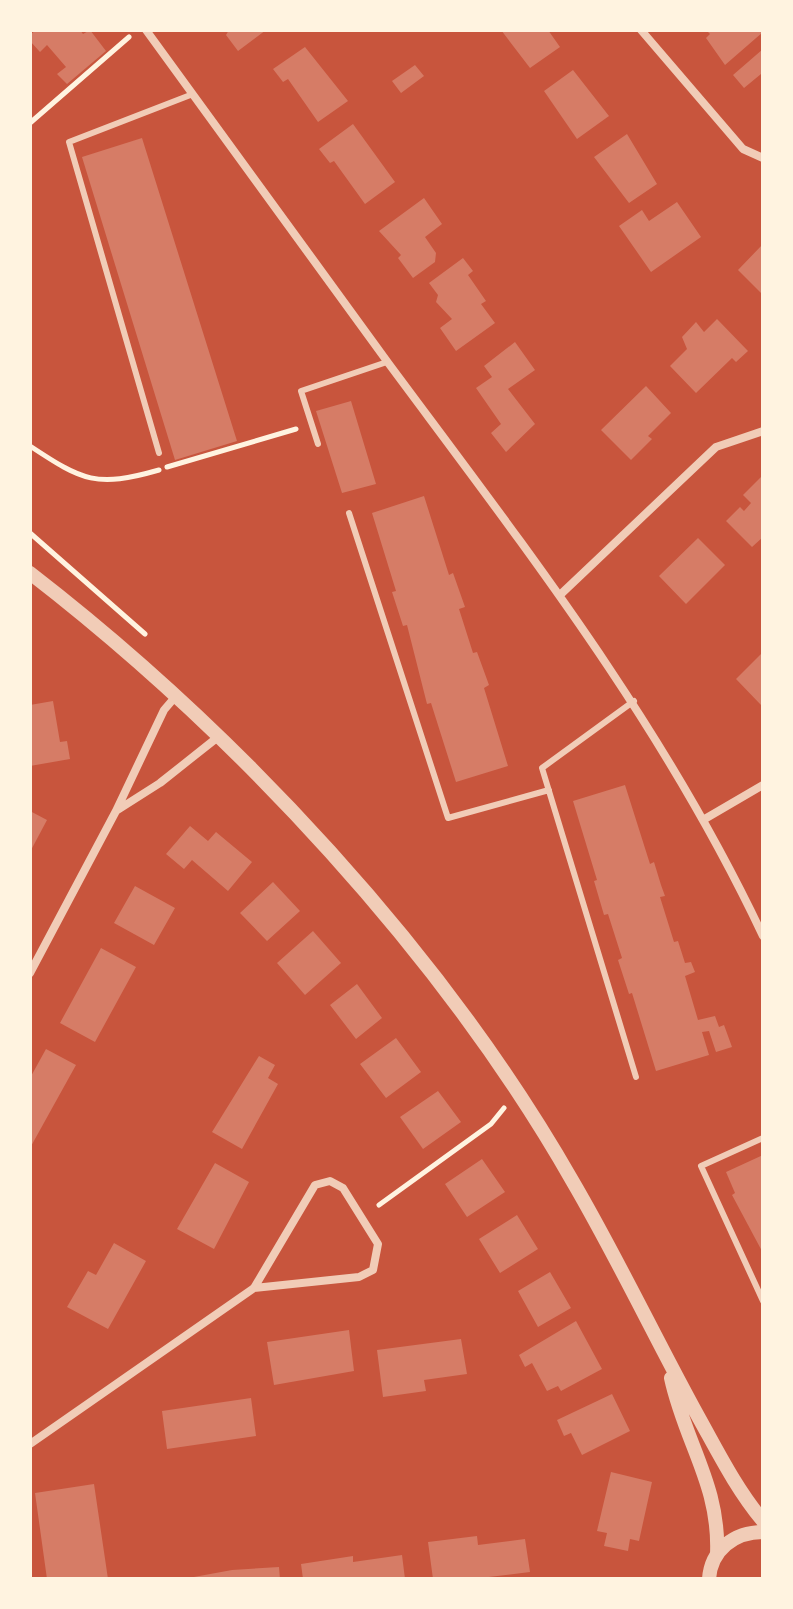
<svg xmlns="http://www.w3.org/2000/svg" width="793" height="1609" font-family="Raleway,sans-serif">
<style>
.building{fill:#d67c66}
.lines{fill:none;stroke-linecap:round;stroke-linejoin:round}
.path{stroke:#fff3e0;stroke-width:5}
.service{stroke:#f1ccb7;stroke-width:6}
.minor{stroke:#f1ccb7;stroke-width:8}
.tertiary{stroke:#f1ccb7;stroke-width:14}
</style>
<rect width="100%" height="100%" fill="#c8553d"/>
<path class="building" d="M36,30h44l3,4 7,-4 16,21 -39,33 -10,-10 9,-7 -19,-22 -7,7 -10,-11v-6z
M229,30h37l-28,21 -12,-16z
M501,30h47l12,17 -30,21z
M706,30h57v2l-38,33 -19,-27 4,-4z
M305,47l43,54 -30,21 -30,-43 -5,3 -10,-13z
M763,49v27l-2,-2 -17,14 -11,-13z
M415,65l9,11 -23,17 -9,-12z
M573,70l36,46 -32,23 -33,-48z
M353,124l42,58 -30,22 -31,-43 -4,2 -11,-14z
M627,134l30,50 -28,19 -35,-46z
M142,138l95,303 -62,19 -93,-303z
M424,198l18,26 -17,13 11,16 -1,9 -22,16 -15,-20 3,-3 -22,-24z
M677,202l24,35 -50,35 -32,-46 23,-16 7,11z
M763,244v51l-25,-25z
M463,258l10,13 -5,4 18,26 -5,3 14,19 -39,28 -16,-23 12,-9 -16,-17 2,-7 -9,-12z
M717,319l31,32 -12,11 -4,-4 -36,35 -26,-27 17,-17 -5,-12 14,-15 8,10z
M515,342l20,28 -27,19 27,35 -29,28 -15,-19 10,-9 -25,-36 16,-11 -8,-11z
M646,386l25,27 -23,23 4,3 -21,21 -30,-30z
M351,401l25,83 -34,9 -26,-82z
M763,475v62l-11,10 -26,-26 14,-14 4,4 7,-8 -8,-8z
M424,496l25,79 4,-2 12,34 -6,2 14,44 4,-1 12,33 -5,3 24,78 -52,16 -25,-79 -4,1 -20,-79 -4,1 -11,-34 4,-1 -24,-78z
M698,538l27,27 -39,39 -27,-28z
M763,652v51l-2,2 -25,-26z
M53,701l7,41 7,-1 3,18 -40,7v-61z
M625,785l25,79 4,-2 7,23 4,11 -5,1 14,45 4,-1 7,22 6,-1 4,10 -10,4 13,44 17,-4 4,11 5,-2 8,22 -16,5 -7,-21 -7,1 7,23 -53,16 -24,-78 -3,1 -11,-34 4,-2 -14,-44 -4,1 -10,-34 3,-1 -24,-79z
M30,811l17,9 -17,32z
M190,826l18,15 8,-9 36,30 -24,29 -36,-31 -8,9 -18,-15z
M273,882l27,29 -33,30 -27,-28z
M135,886l40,22 -21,37 -40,-22z
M313,931l28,32 -36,32 -28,-32z
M101,948l35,19 -41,75 -35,-19z
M357,984l25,34 -26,21 -26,-34z
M396,1038l25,34 -35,26 -26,-34z
M46,1049l30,16 -46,83v-70z
M259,1056l16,9 -7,13 10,6 -36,65 -30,-17z
M438,1091l23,31 -38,27 -23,-32z
M763,1155v98l-31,-58 3,-2 -9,-21z
M482,1159l23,33 -38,25 -22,-33z
M215,1163l34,19 -35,67 -37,-20z
M517,1215l21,34 -38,24 -21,-34z
M114,1243l32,18 -38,68 -41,-22 21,-36 8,4z
M550,1272l21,36 -33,19 -20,-36z
M576,1321l26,48 -41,22 -3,-5 -11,5 -15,-28 -7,4 -6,-12z
M349,1330l5,41 -80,14 -7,-43z
M461,1339l6,35 -43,6 2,11 -43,6 -6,-47z
M612,1394l18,37 -48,24 -11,-22 -7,3 -7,-16z
M251,1398l5,38 -89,13 -5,-38z
M611,1472l41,10 -13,59 -9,-2 -2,12 -24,-5 3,-13 -10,-2z
M94,1484l14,95h-61l-12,-86z
M477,1536l1,9 47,-6 5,33 -58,7h-39l-5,-37z
M402,1555l3,24h-102l-2,-15 52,-8v6z
M279,1567l1,12h-97l49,-9z"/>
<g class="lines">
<path class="path" d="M30,123l99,-86
M30,446c53,35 66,42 129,24
M167,467l129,-38
M30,533l115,101
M379,1205l112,-81 13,-16"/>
<path class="service" d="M318,444l-17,-53 86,-29
M159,453l-90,-311 124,-48
M349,513l99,305 101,-28
M634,701l-92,67 94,309
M763,1138l-62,28 62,135"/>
<path class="minor" d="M146,30c81,111 161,223 243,334 138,186 274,360 374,572
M641,30l102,119 20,9
M561,594l155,-147 47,-16
M176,696l-12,14 -48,101 44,-28 58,-46
M703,820l60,-35
M30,973l86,-162
M30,1444l224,-156 61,-103 15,-4 13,7 35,56 -5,26 -14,7 -105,11"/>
<path class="tertiary" d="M30,573c207,160 413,381 543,609 45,77 83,158 126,236 20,36 38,72 64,103
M671,1378c14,65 49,107 46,176
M709,1579c2,-29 25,-47 54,-47"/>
</g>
<rect width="793" height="1609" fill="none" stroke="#fff3e0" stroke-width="64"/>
</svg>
